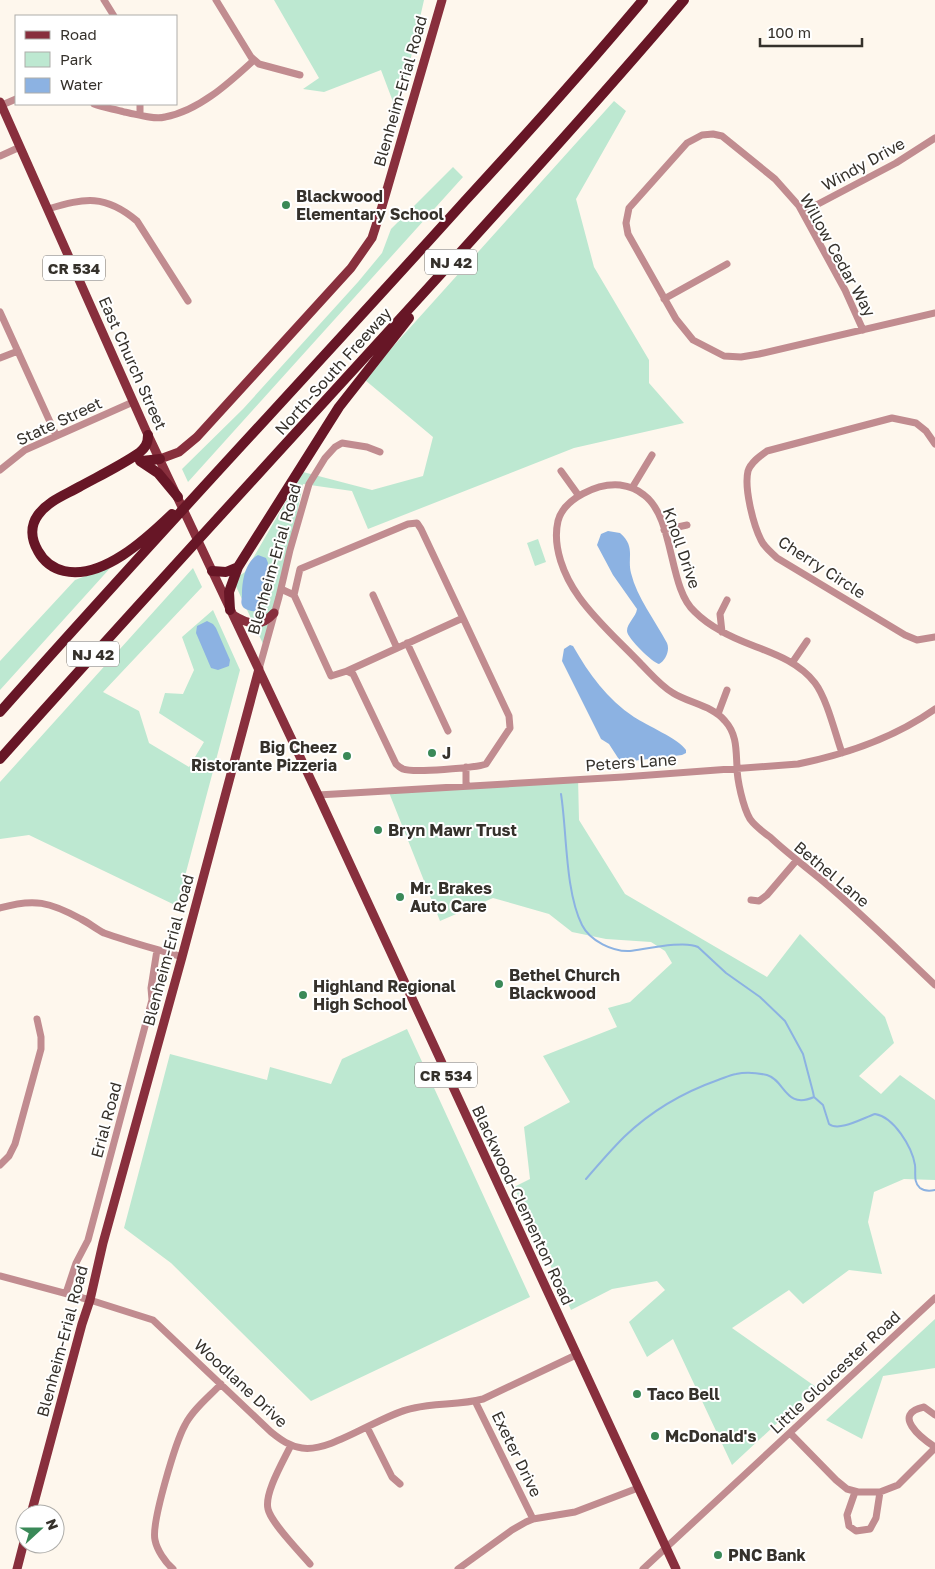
<svg xmlns="http://www.w3.org/2000/svg" width="935" height="1569" font-family="'Golos Text',sans-serif">
<style>
.green{fill:#bde8d1}
.water{fill:#8cb2e2}
.lines{fill:none;stroke-linecap:round;stroke-linejoin:round}
.stream{stroke:#8cb2e2;stroke-width:2}
.minor{stroke:#c18c90;stroke-width:7}
.major{stroke:#882f3d;stroke-width:9}
.highway{stroke:#671626;stroke-width:10}
.poi-dot{fill:#3a8958;stroke:#fff;stroke-width:2}
.labels{text-anchor:middle;dominant-baseline:central;stroke-width:4;stroke-linejoin:round;paint-order:stroke}
.shield{fill:#fff;stroke:#726f6b;stroke-width:1}
.shield-label{font-size:15px;font-weight:bold;fill:#35312b}
.street-label{font-size:16px;fill:#35312b;stroke:#fff}
.poi-label{font-size:16px;font-weight:bold;fill:#35312b;stroke:#fff;text-anchor:start}
</style>
<rect width="100%" height="100%" fill="#fef7ed"/>
<path class="green" d="M274,0h150l-26,115 -17,-45 -57,22 -21,-3 16,-11z
M614,101l12,10 -50,88 18,68 55,93v23l35,40 -110,25 -206,81 -16,-38 -49,-7 -13,66 -25,98 -32,-68 12,-8 58,-100 69,18 51,-14 10,-39 -68,-57 -3,1z
M453,167l10,10 -275,305 -6,-13 61,-60 115,-127 24,-29 9,-24z
M538,539l8,23 -11,4 -8,-23z
M112,566l-112,124v-29l75,-81z
M193,568l9,19 -99,105 36,19 10,32 40,24 15,-25 -45,-29 6,-20 18,1 11,-24 -12,-33 31,-27 27,60 -63,236 -148,-71 -29,4v-57z
M578,777l1,43 46,74 142,83 33,-43 85,83 9,26 -35,33 22,18 19,-19 35,25v80l-31,-1 -30,13 -6,30 14,52 -33,-4 -46,34 -14,-14 -57,38 84,59 -84,78 -59,-126 -26,18 -18,-35 36,-32 -8,-9 -45,8 -41,21 -57,-123 16,-8 -6,-52 46,-25 -27,-46 74,-29 -9,-19 22,-6 42,-39 -7,-12 -14,-9 -45,-3 -34,-7 -23,-18 -56,-16 -53,23 -52,-131z
M407,1029l123,268 -219,104 -140,-138 -47,-35 46,-174 97,26 3,-13 61,17 11,-25z
M935,1319v49l-52,8 -21,63 -36,-19z"/>
<path class="water" d="M608,531l12,2c16,14 7,24 11,40 6,25 24,47 36,70 3,7 -1,17 -8,21 -6,-1 -32,-26 -32,-33 0,-8 9,-14 10,-22l-24,-34 -16,-30 4,-11z
M258,555l8,3 2,5 -8,44 -3,4c-4,1 -11,-1 -14,-4 -3,-4 -1,-8 -1,-12 0,-14 3,-33 16,-40z
M207,621l6,3 3,4 14,32 -1,6 -11,4 -7,-2 -15,-35 1,-7z
M570,645l3,1c16,28 34,53 61,71 12,8 45,22 52,33v3l-4,2 -58,7 -4,-1 -11,-17 -8,-5 -39,-78 2,-12z"/>
<g class="lines">
<path class="stream" d="M561,794c6,38 4,97 21,131 8,16 31,27 48,26 16,-2 55,-11 68,-4l28,26 34,24 25,24 18,33 10,38 1,5 9,8 6,19c10,8 34,-6 46,-10 19,3 37,33 40,51 1,8 -2,17 5,23 4,3 10,3 15,2
M586,1179c12,-14 25,-29 38,-42 27,-26 60,-45 94,-57 6,-2 12,-5 18,-6 9,-2 22,-1 31,1 18,5 18,35 47,22"/>
<path class="minor" d="M104,0l10,16
M216,0l35,57 8,7 41,11
M94,104c10,4 20,5 30,8 12,2 29,8 41,5 34,-6 65,-35 89,-57
M2,105l14,-6
M140,115v-11
M0,156l20,-9
M48,209c37,-11 57,-15 89,12l51,80
M803,212l93,-49 39,-25
M664,299l63,-35
M0,312l56,123
M863,330l-18,-40 -46,-84 -24,-27 -53,-43 -9,-2 -11,1 -15,8 -58,65 -3,15 2,11 48,85 17,21 31,16 17,1 18,-3 176,-41
M0,358l18,-7
M935,444l-9,-13 -10,-8 -24,-5 -125,33c-7,5 -16,11 -19,20 -4,17 5,53 13,69 3,7 10,12 16,18l128,77 12,5 18,-3
M0,470l25,-20 108,-48
M561,471l18,25
M632,488l20,-33
M664,530l23,-5
M281,589l13,6 37,81 16,-5 6,3 43,90c1,1 5,4 7,5 10,4 72,-1 83,-5l24,-36 -1,-12 -46,-98 -116,53
M294,595l6,-26 108,-45 9,-1 4,6 42,89
M373,595l24,53
M722,632l-2,-18 7,-14
M407,643l41,88
M792,663l15,-22
M259,669l20,-72 11,-47 19,-66 16,-26 10,-11 7,-4 25,4 13,5
M718,714l9,-24
M842,753c-7,-20 -15,-54 -27,-70 -23,-30 -64,-34 -94,-52 -9,-5 -19,-12 -26,-19 -27,-23 -20,-94 -51,-117 -6,-5 -16,-9 -24,-10 -22,-2 -56,13 -62,36 -6,26 6,55 21,76 17,24 41,45 62,67 10,10 20,22 32,29 16,10 40,13 52,28 12,13 11,29 12,46 0,13 6,40 13,52 5,7 13,13 20,18 17,16 36,30 54,45 38,32 74,68 111,103
M466,767v19
M318,795l305,-18 175,-13c49,-10 96,-26 137,-55
M751,900l8,1 8,-6 29,-34
M0,908c34,-10 50,-6 81,11 8,4 15,10 23,14 25,9 52,16 78,24
M0,1165l9,-9 6,-12 26,-95v-12l-4,-18
M0,1276l90,24 63,20 118,112c10,8 18,14 31,16 29,5 79,-34 112,-40 22,-5 46,-3 69,-9l93,-44
M66,1293l10,-30 12,-23 64,-240 -1,-12 6,-38
M475,1401l58,118
M935,1415l-11,-8c-33,7 -3,31 11,40
M367,1427l25,50 8,7
M790,1433l46,47 11,9 11,3h22l18,-7 37,-37
M291,1445c-7,15 -27,48 -23,64 3,14 32,43 42,55
M855,1492l-8,23 2,11 7,5 14,-2 6,-11 4,-26
M173,1569c-8,-7 -16,-19 -18,-29 -4,-17 21,-99 30,-115 8,-16 24,-28 36,-41
M458,1569l54,-39 14,-8 7,-3 42,-7 63,-24
M643,1569l292,-271"/>
<path class="major" d="M0,102l148,333 170,360 358,774
M160,459l19,-7 18,-15 154,-169 21,-30 9,-28 61,-210
M233,615c15,9 27,14 41,-2
M31,1514l51,-190 8,-24 13,-57 79,-286 77,-288
M17,1569l8,-31"/>
<path class="highway" d="M148,435c0,9 -3,13 -9,18 -19,13 -40,23 -60,34 -14,8 -31,14 -41,28 -8,11 -7,24 0,36 6,11 14,17 26,20 38,9 82,-32 108,-57
M140,461l18,12 20,24
M142,461l18,-2
M212,571l14,1 12,-5 101,-160 70,-89
M230,610l-1,-18 9,-25
M0,712c152,-172 310,-339 464,-510 61,-66 121,-133 179,-202
M0,759c148,-166 299,-329 449,-494 79,-87 159,-175 235,-265"/>
</g>
<g class="poi-dot">
<circle cx="286" cy="205" r="5"/>
<circle cx="432" cy="753" r="5"/>
<circle cx="347" cy="756" r="5"/>
<circle cx="378" cy="830" r="5"/>
<circle cx="400" cy="897" r="5"/>
<circle cx="499" cy="984" r="5"/>
<circle cx="303" cy="995" r="5"/>
<circle cx="637" cy="1394" r="5"/>
<circle cx="655" cy="1436" r="5"/>
<circle cx="718" cy="1555" r="5"/>
</g>
<g class="labels">
<g class="shield">
<rect x="425" y="249.5" width="52" height="25" rx="4"/>
<rect x="43" y="255.5" width="62" height="25" rx="4"/>
<rect x="67" y="641.5" width="52" height="25" rx="4"/>
<rect x="415" y="1062.5" width="62" height="25" rx="4"/>
</g>
<g class="shield-label">
<text x="451" y="262">NJ 42</text>
<text x="74" y="268">CR 534</text>
<text x="93" y="654">NJ 42</text>
<text x="446" y="1075">CR 534</text>
</g>
<g class="street-label">
<text transform="translate(400 91) rotate(-74)">Blenheim-Erial Road</text>
<text transform="translate(863 164) rotate(-29)">Windy Drive</text>
<text transform="translate(838 255) rotate(61)">Willow Cedar Way</text>
<text transform="translate(133 363) rotate(66)">East Church Street</text>
<text transform="translate(333 371) rotate(-48)">North-South Freeway</text>
<text transform="translate(59 421) rotate(-25)">State Street</text>
<text transform="translate(682 548) rotate(71)">Knoll Drive</text>
<text transform="translate(274 559) rotate(-74)">Blenheim-Erial Road</text>
<text transform="translate(822 567) rotate(33)">Cherry Circle</text>
<text transform="translate(631 762) rotate(-4)">Peters Lane</text>
<text transform="translate(832 874) rotate(40)">Bethel Lane</text>
<text transform="translate(168 950) rotate(-75)">Blenheim-Erial Road</text>
<text transform="translate(106 1120) rotate(-75)">Erial Road</text>
<text transform="translate(523 1205) rotate(65)">Blackwood-Clementon Road</text>
<text transform="translate(62 1341) rotate(-75)">Blenheim-Erial Road</text>
<text transform="translate(835 1372) rotate(-43)">Little Gloucester Road</text>
<text transform="translate(241 1383) rotate(43)">Woodlane Drive</text>
<text transform="translate(517 1454) rotate(64)">Exeter Drive</text>
</g>
<g class="poi-label">
<text x="296" y="196">Blackwood<tspan x="296" dy="18">Elementary School</tspan></text>
<text x="337" y="747" text-anchor="end">Big Cheez<tspan x="337" dy="18">Ristorante Pizzeria</tspan></text>
<text x="442" y="753">J</text>
<text x="388" y="830">Bryn Mawr Trust</text>
<text x="410" y="888">Mr. Brakes<tspan x="410" dy="18">Auto Care</tspan></text>
<text x="509" y="975">Bethel Church<tspan x="509" dy="18">Blackwood</tspan></text>
<text x="313" y="986">Highland Regional<tspan x="313" dy="18">High School</tspan></text>
<text x="647" y="1394">Taco Bell</text>
<text x="665" y="1436">McDonald's</text>
<text x="728" y="1555">PNC Bank</text>
</g>
</g>
<rect x="15" y="15" width="162" height="90" fill="#ffffff" stroke="#aeadaa"/>
<rect x="25" y="31" width="25" height="8" fill="#882f3d" stroke="#aeadaa"/>
<text x="60" y="40" font-size="15" fill="#35312b">Road</text>
<rect x="25" y="52" width="25" height="15" fill="#bde8d1" stroke="#aeadaa"/>
<text x="60" y="65" font-size="15" fill="#35312b">Park</text>
<rect x="25" y="78" width="25" height="15" fill="#8cb2e2" stroke="#aeadaa"/>
<text x="60" y="90" font-size="15" fill="#35312b">Water</text>
<g transform="translate(40 1529) rotate(69)"><circle r="24" fill="#ffffff" stroke="#aeadaa"/>
<path d="M0-4L9 19L0 12L-9 19Z" fill="#3a8958"/>
<text y="-8" font-size="14" font-weight="bold" text-anchor="middle" fill="#35312b">N</text>
</g>
<path d="M760 38v8h102v-8" fill="none" stroke="#35312b" stroke-width="2.5"/>
<text x="768" y="38" font-size="15" fill="#35312b" stroke="#ffffff" stroke-width="4" paint-order="stroke">100 m</text>
</svg>
